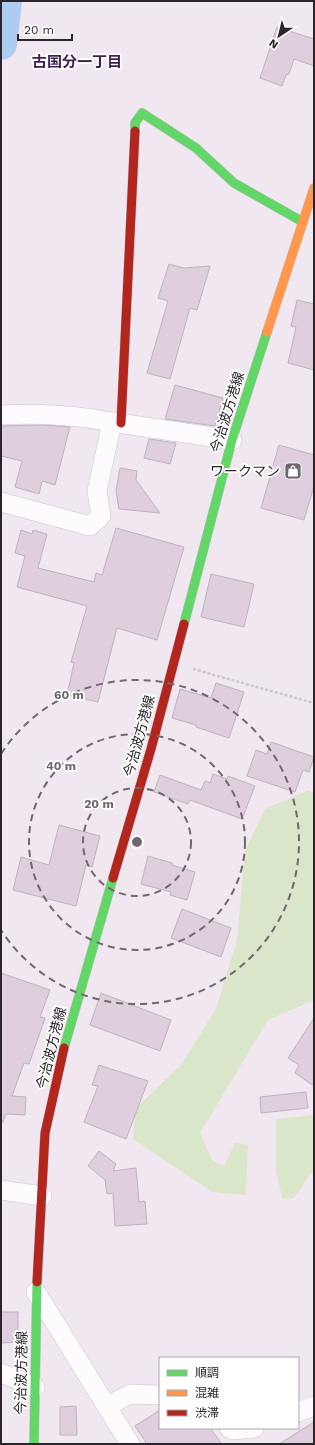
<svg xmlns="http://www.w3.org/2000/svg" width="315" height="1445" font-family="'Work Sans','Noto Sans JP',sans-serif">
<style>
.green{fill:#dae6c9}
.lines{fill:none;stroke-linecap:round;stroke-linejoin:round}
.river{stroke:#acccf1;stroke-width:32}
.building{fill:#dfcede;stroke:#bcb4bb}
.street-casing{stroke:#cbc4ca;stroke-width:20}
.fast-casing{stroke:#cbc4ca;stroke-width:10}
.slow-casing{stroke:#cbc4ca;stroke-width:10}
.jam-casing{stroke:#cbc4ca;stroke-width:10}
.path{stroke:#ccc9cc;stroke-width:2.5;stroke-dasharray:3 2;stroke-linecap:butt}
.street{stroke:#fdfbfd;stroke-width:19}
.fast{stroke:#63d668;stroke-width:9}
.slow{stroke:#ff974d;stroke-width:9}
.jam{stroke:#b3261e;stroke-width:9}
.ring{fill:none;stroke:#70686f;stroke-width:2;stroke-dasharray:7 5}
.labels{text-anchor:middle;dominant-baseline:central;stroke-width:3.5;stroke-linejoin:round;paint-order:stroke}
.street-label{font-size:14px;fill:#2b242a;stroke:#fff}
.poi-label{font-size:14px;fill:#2b242a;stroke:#fff;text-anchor:end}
.neighbourhood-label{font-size:15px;font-weight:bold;fill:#3e1d55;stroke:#fff}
.centre{fill:#70686f;stroke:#fff;stroke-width:2}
.ring-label{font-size:12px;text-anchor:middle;font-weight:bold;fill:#70686f;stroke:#fff;stroke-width:3.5;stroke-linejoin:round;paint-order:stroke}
</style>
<rect width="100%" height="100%" fill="#f1e7f0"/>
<path class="green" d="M309,790l5,5v205l-46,20 -68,113 12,27 12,6 11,-23 13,2 -2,50 -34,-3 -79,-53 2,-30 46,-44 35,-56 21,-69 8,-89 20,-42z
M314,1115v57l-3,1 -17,25h-12l-6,-28v-51z"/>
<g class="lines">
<path class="river" d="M1,44l5,-43"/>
</g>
<path class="building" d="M277,27l37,12v27l-20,-7 -5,15 -3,1 -4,11 -22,-8z
M169,264l15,4 26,-2 -13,44 -7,-2 -20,71 -23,-6 21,-72 -10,-3z
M297,300l17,4v66l-26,-7 8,-36 -5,-1z
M175,385l48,13 -8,28 -50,-7z
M43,425l27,2 -15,58 -13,-4 -3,13 -24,-7 7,-26 -21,-5v-30z
M149,439l27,4 -6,21 -26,-6z
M279,445l35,10v31l-10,34 -43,-12z
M120,468l17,3 -1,9 24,33 -41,-4 -3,-18z
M116,528l68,19 -27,93 -40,-12 -19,74 -31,-7 7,-32 -3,-1 16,-56 -70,-19 8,-31 -10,-3 6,-23 11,4 1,-4 14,4 -9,34 56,14 2,-9 6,2z
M211,574l43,10 -10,43 -43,-10z
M216,683l28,9 -15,46 -33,-11v-2l-24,-7 8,-29 31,9z
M271,742l43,15 -5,15 -6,-2 -8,22 -48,-16 9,-26 11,4z
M213,774l14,5 1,-3 27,10 -13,33 -52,-19 -2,4 -34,-12 6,-17 41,15 4,-9 5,2z
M59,825l41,11 -8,31 -6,-2 -10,41 -63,-16 8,-33 28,8z
M148,856l24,7v2l23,7 -8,28 -17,-5 1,-3 -30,-8z
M182,909l49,19 -10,29 -50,-19z
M1,973l49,17 -10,27 5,1 -16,46 -5,-1 -12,33 14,1 -1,18 -19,-1 -3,8h-2z
M101,993l70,27 -11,31 -70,-26z
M314,1018v68l-19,-13 4,-8 -11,-7z
M99,1065l49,16 -22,58 -42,-17 14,-36 -6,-1z
M306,1092l2,16 -47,5 -1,-16z
M99,1151l17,13 -3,7 23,-3 3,34 6,-1 2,23 -32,2 -2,-33 -6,1 -2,-14 -17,-14z
M1,1312h17v30l-17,1z
M76,1406l1,29h-17v-28z
M160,1410v18h50l12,16h-75l-12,-18z
M314,1422v22h-35z"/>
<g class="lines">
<g class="street-casing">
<path id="street" d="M1,415c38,-2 74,0 111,7
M1,502l89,24 11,-10 -4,-25 15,-69 120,18
M1,1190l41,6
M36,1292l94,152
M1,1373l34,14
M108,1406l22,-12 30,1
M298,1412l16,-6
M229,1428l4,2 21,-2"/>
</g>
<g class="fast-casing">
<path id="fast" d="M135,131v-8l7,-10 54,35 38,35 69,39
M184,624l48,-184 35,-108
M64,1048l49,-170
M34,1444l3,-162"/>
</g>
<g class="slow-casing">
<path id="slow" d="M267,332l47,-144"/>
</g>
<g class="jam-casing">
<path id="jam" d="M121,423l14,-292
M113,878l38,-129 33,-125
M37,1282l8,-149 19,-85"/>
</g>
<path class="path" d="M193,669l121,34"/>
<use href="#street" class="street"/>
<use href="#fast" class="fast"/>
<use href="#slow" class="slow"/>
<use href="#jam" class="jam"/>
</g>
<g class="ring">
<circle cx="137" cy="842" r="54"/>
<circle cx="137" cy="842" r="108"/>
<path d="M1 754A162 162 0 1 1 1 930"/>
</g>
<defs>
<g id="shop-square" transform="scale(0.9)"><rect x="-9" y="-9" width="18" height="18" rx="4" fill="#70686f" stroke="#fff"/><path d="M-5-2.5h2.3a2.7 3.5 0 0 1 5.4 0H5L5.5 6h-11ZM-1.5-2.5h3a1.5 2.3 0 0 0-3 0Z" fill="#fff"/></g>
</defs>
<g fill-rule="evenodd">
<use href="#shop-square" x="293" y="471"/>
</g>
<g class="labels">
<g class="street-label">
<text transform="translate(227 412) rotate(-73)">今治波方港線</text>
<text transform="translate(139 736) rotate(-75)">今治波方港線</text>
<text transform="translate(51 1048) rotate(-76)">今治波方港線</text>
<text transform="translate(21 1373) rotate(-89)">今治波方港線</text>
</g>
<g class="poi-label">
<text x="280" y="471">ワークマン</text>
</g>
<g class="neighbourhood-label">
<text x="77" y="62">古国分一丁目</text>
</g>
</g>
<circle cx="137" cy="842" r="6" class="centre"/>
<g class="ring-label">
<text x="69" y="699">60 m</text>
<text x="61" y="770">40 m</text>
<text x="99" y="808">20 m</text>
</g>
<rect width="315" height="1445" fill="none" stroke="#2b242a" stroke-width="4"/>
<rect x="159" y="1357" width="140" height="72" fill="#ffffff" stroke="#aaa7aa"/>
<rect x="167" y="1370" width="20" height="6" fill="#63d668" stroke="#aaa7aa"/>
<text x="195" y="1377" font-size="12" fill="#2b242a">順調</text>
<rect x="167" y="1390" width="20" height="6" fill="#ff974d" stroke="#aaa7aa"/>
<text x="195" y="1397" font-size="12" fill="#2b242a">混雑</text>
<rect x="167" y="1410" width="20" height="6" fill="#b3261e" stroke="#aaa7aa"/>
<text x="195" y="1417" font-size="12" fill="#2b242a">渋滞</text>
<g transform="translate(279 36) rotate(215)" stroke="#ffffff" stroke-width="3" paint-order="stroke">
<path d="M0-3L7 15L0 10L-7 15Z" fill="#2b242a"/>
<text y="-6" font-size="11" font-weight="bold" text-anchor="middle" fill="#2b242a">N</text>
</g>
<path d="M18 34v6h54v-6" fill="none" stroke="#2b242a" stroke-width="2"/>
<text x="24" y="34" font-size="12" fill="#2b242a" stroke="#ffffff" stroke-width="3" paint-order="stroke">20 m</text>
</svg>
